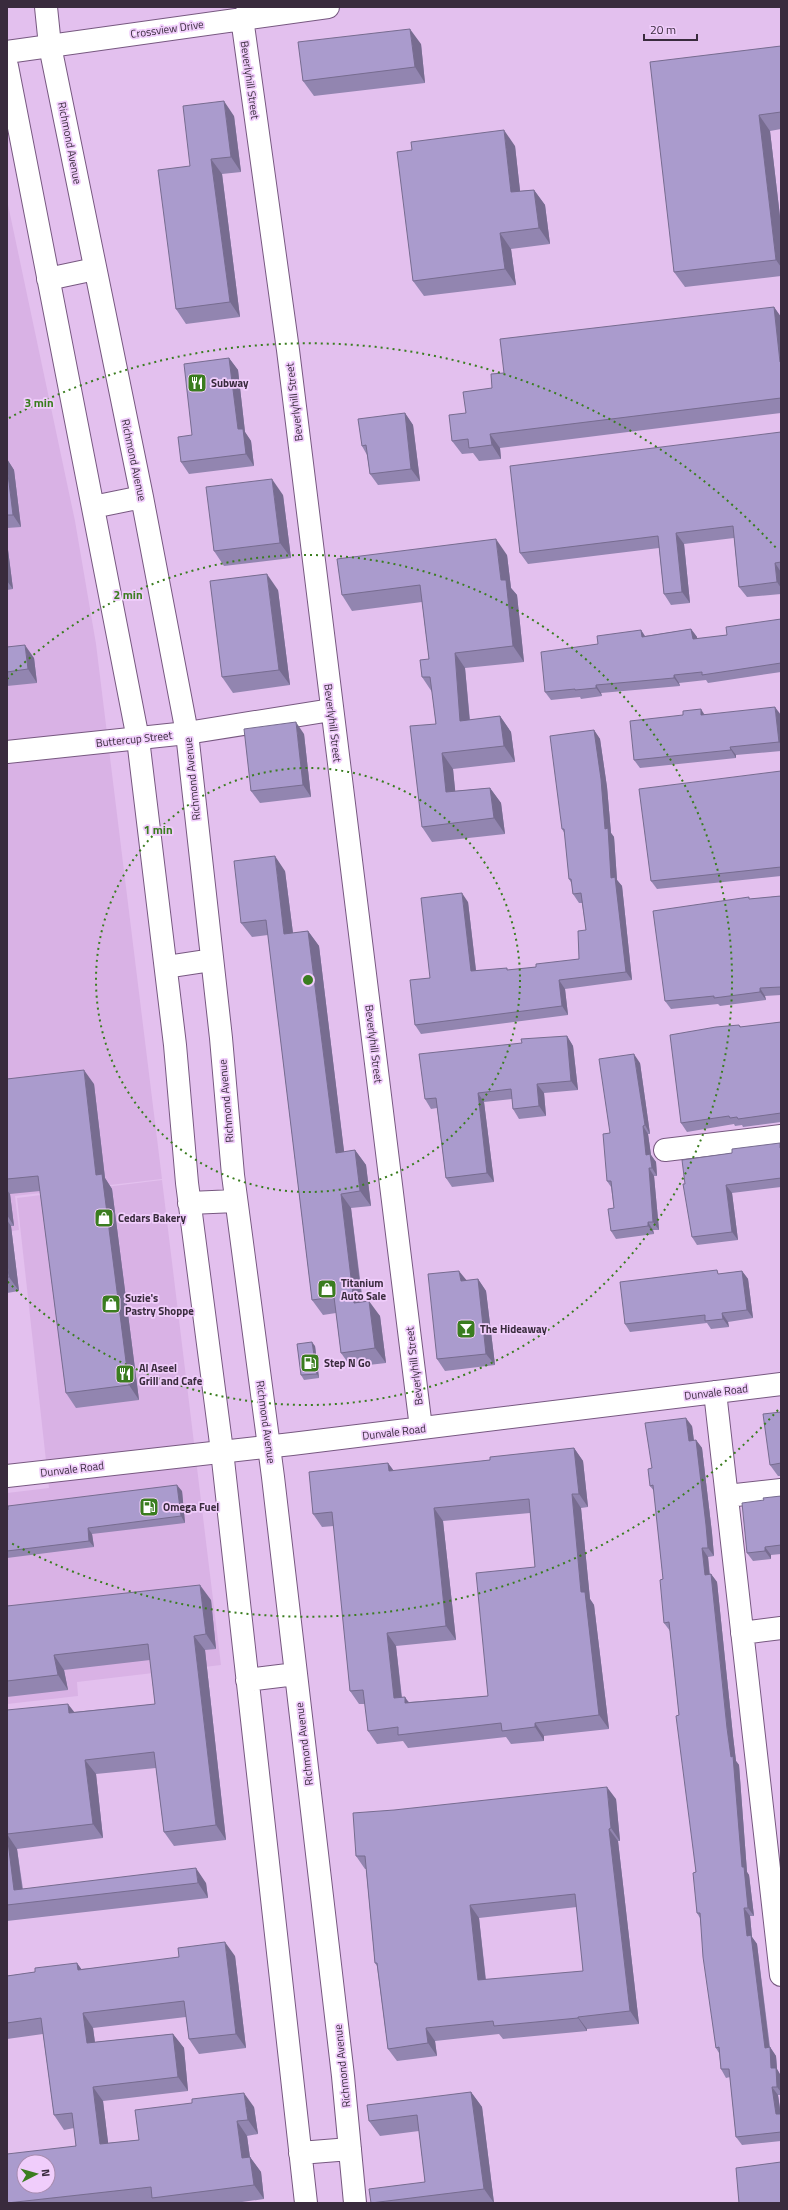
<svg xmlns="http://www.w3.org/2000/svg" width="788" height="2210" font-family="'Titillium Web',sans-serif">
<style>
.built{fill:#d9b2e5}
.lines{fill:none;stroke-linecap:round;stroke-linejoin:round}
.minor-casing{stroke:#775880;stroke-width:24}
.major-casing{stroke:#775880;stroke-width:24}
.minor{stroke:#fff;stroke-width:22}
.major{stroke:#fff;stroke-width:22}
.wall{fill:#9285b0;fill-rule:evenodd}
.shaded-wall{fill:#776c90}
.building{fill:#aa9bcd;stroke:#776c90;fill-rule:evenodd}
.ring{fill:none;stroke:#3a7d1f;stroke-width:2;stroke-dasharray:2 4}
.labels{text-anchor:middle;dominant-baseline:central;stroke-width:3.5;stroke-linejoin:round;paint-order:stroke}
.street-label{font-size:11px;fill:#392b3d;stroke:#f0cdfb}
.poi-label{font-size:11px;font-weight:bold;fill:#392b3d;stroke:#f0cdfb;text-anchor:start}
.centre{fill:#3a7d1f;stroke:#f0cdfb;stroke-width:2}
.ring-label{font-size:12px;text-anchor:middle;font-weight:bold;fill:#3a7d1f;stroke:#f0cdfb;stroke-width:3.5;stroke-linejoin:round;paint-order:stroke}
</style>
<rect width="100%" height="100%" fill="#e3c0ee"/>
<path class="built" d="M7,200l68,321 21,123 66,535 -147,17 4,34 -12,2z
M162,1180l59,485 -144,17 1,14 -71,8v-211l42,-5 -32,-290z"/>
<g class="lines">
<g class="minor-casing">
<path id="minor" d="M242,18l46,332 133,1078
M7,52l321,-45
M7,752l180,-19 144,-23
M665,1150l116,-14
M715,1392l66,583
M7,1476l285,-32 489,-60
M727,1496l54,-6
M742,1633l39,-5"/>
</g>
<g class="major-casing">
<path id="major" d="M46,7l4,39 92,451 45,236 34,305 12,137 40,302 70,599 12,127
M7,66l131,673 37,306 12,138 35,268 84,752
M48,279l47,-10
M93,507l49,-10
M166,967l46,-7
M189,1203l47,-2
M247,1680l49,-6
M300,2153l50,-4"/>
</g>
<use href="#minor" class="minor"/>
<use href="#major" class="major"/>
</g>
<path class="wall" d="M421,44l4,39 -111,13 -11,-15z
M781,46v83l-11,2 11,94v51l-96,11 -11,-15z
M234,116l7,56 -19,2 18,143 -54,7 -10,-15 14,-143z
M515,146l5,45 14,-1 11,15 5,39 -39,5 5,36 -92,11 -11,-15z
M774,307l7,10v96l-281,35 1,11 -22,2 -6,-8 -11,1 -10,-13 14,-28 26,-25 12,-15z
M229,358l9,12 7,62 6,9 3,25 -65,8 -8,-12 11,-27z
M405,413l8,12 7,56 -42,4 -8,-11 -3,-19 -5,-9z
M781,432v162l-34,3 -8,-10 -5,-49 -50,6 6,59 -19,2 -7,-11 -5,-46 -131,16 -8,-11z
M7,459l7,11 7,57 -14,1z
M283,495l8,63 -67,8 -10,-15z
M7,542l6,47 -6,1z
M507,555l4,33 6,7 7,67 -59,6 5,52 30,-4 11,16 4,30 -62,7 2,22 35,-3 11,15 4,31 -73,8 -10,-15 14,-103 -4,-32 -10,-15 7,-18 -7,-57 -70,9 -10,-16z
M278,590l12,95 -57,8 -11,-16z
M781,619v53l-73,11 -2,-3 -27,3 1,3 -79,7 1,3 -21,3 -1,-2 -29,3 -6,-8 96,-62 4,6 46,-7 6,8v2l30,-4z
M7,647l27,11 3,25 -30,3z
M704,714l77,1v36l-45,4v3l-96,10 -6,-8z
M594,730l6,9 7,48 4,46 3,4 3,43 5,6 10,94 -67,9 3,26 -147,19 -6,-9 15,-47 38,-76 8,68h33l27,-3 43,-8 7,-29 -4,-27h-3l-6,-9 -1,-10 -3,-5 -4,-45 -3,-5z
M304,734l7,63 -51,6 -9,-12z
M781,771v105l-124,13 -6,-8z
M285,871l8,62 15,-2 11,15 25,206 11,-2 11,15 5,41 -20,2 12,94 17,14 6,47 -35,4 -10,-14 -5,-40 -13,2 -11,-15 -44,-365 -16,2 -11,-14z
M781,896v99l-16,1 1,4 -46,6 -2,-2 -47,5 -6,-8 85,-102z
M781,1022v100l-38,5 -1,-2 -7,1 -1,-2 -47,8 -6,-9 58,-98 2,2z
M567,1036l6,10 5,44 -34,3 2,23 -27,3 -6,-10 -1,-10 -28,3 10,80 -42,5 -6,-9 -9,-70 -6,1 -6,-10 97,-56z
M640,1063l10,71h-2l3,21 5,7 1,14h-3l5,54h-6l1,4 -38,5 -5,-8 3,-23 -3,-21 -4,-6 3,-48z
M7,1079l87,5 11,94 7,11 27,211 -63,8 -10,-15 -26,-202 -30,3 4,32h-3l8,65 -12,2z
M781,1145v42l-49,6 6,47 -41,5 -5,-8 -7,-53 47,-31z
M742,1271l6,8 5,39 -25,4 1,5 -18,2 -4,-6 -77,9 -5,-8 95,-50z
M478,1279l8,12 9,74 -50,6 -8,-12z
M315,1346l4,32 -15,2 -3,-5z
M781,1412v64h-3l-8,-11z
M692,1426l2,15 2,-1 6,8 10,85 2,23 -6,1 2,17h1l6,8 16,154 3,25 3,4 8,107 2,3 5,41h-4l2,21 5,7 13,103 6,9 1,13 4,7v19h-3l3,19v27l-39,4 -6,-8 -6,-60 -4,1 -5,-9 -2,-16 -3,-5 -16,-130 -3,-5 -1,-41 -26,-241 -6,-8 -1,-44 -9,-88 -4,-5 2,-18z
M574,1448l9,13 5,46 -7,1 9,91 4,6 15,124 -65,7v5l-33,3 -5,-7 -98,11 -5,-7 -26,3 -9,-13 -3,-27h-6l-9,-13 -16,-165 -12,1 -9,-13 75,-51 6,8 96,-11zM530,1513l5,54 -47,129 -79,6 -7,-5 -6,-51 60,-6 -13,-119z
M182,1491l3,32 -93,11 2,13 -87,11v-48z
M781,1496v58l-10,1v4l-18,2 -6,-8 17,-53z
M211,1600l5,49 -11,1 21,190 -52,6 -10,-14 -8,-64 -60,6 7,64 -86,11 6,40 183,-6 2,15 -201,23v-211l67,2 81,-8 -5,-44 -86,10 4,20 -61,7v-91z
M616,1799l4,42h-2l21,183 -52,5v2l-84,8 -4,-5 -64,7 2,15 -40,5 -9,-12 -11,-83 -2,-3 -9,-94h-1l-9,-13zM577,1907l6,64 -97,9 -7,-62z
M235,1956l11,92 -47,6 -10,-15 -3,-22 -93,11 2,14 78,-8 11,14 4,43 -85,10 5,42 31,-3 115,-33 4,27 -11,2 3,21 11,15 3,27 -29,4h-79l-1,-1 -8,1h-140l69,-57 -2,-18 -10,2 -10,-15 -11,-81 -36,5v-63l28,-4 42,-9 4,6z
M471,2092l11,15 12,96h-123l54,-21 -6,-51 -39,5 -11,-15z"/>
<path class="shaded-wall" d="M410,29l11,15 4,39 -10,-16z
M224,101l10,15 7,56 -10,-15z
M759,115l11,16 11,94v42l-5,-7z
M504,130l11,16 7,62 -11,-16z
M211,159l11,15 18,143 -10,-15z
M534,190l11,15 5,39 -11,-16z
M500,233l11,16 5,36 -11,-16z
M774,307l7,10v46l-1,-1z
M229,358l9,12 7,62 6,9 3,25 -8,-12 -8,-25z
M405,413l8,12 7,56 -9,-12z
M490,434l10,14 1,11 -9,-14z
M7,459l7,11 7,57 -8,-12 -6,-49z
M272,479l11,16 8,63 -11,-15z
M676,533l8,11 6,59 -8,-11z
M496,539l11,16 4,33 6,7 7,67 -11,-16 -12,-66z
M7,542l6,47 -6,-8z
M775,563l6,9v16l-4,-6z
M267,574l11,16 12,95 -11,-15z
M691,629l6,8 1,11 -5,-9z
M641,630l5,8 -4,-1z
M25,645l9,13 3,25 -9,-14z
M455,653l10,15 6,68 -11,-15z
M674,675l5,8 1,3 -6,-8z
M596,685l5,8 1,3 -6,-8z
M775,707l6,8v30l-2,-3z
M701,709l5,8 -5,-2z
M500,716l11,16 4,30 -11,-16z
M296,722l8,12 7,63 -8,-12z
M594,730l6,9 7,48 4,46 3,4 3,43 5,6 10,94 -6,-8 -15,-94z
M730,747l6,8v3l-5,-8z
M442,753l11,16 4,39 -11,-16z
M490,788l11,15 4,31 -11,-16z
M275,856l10,15 10,78 -11,-15z
M462,893l6,9 9,78 -6,-9z
M308,931l11,15 27,221 -10,-14z
M559,980l6,9 3,26 -6,-9z
M760,988l5,8 1,4 -6,-8z
M567,1036l6,10 5,44 -7,-9z
M634,1054l6,9 10,71 -5,-9z
M84,1070l10,14 11,94 7,11 27,211 -10,-15 -33,-210z
M537,1084l7,9 2,23 -7,-10z
M478,1093l6,9 10,80 -7,-9z
M643,1126l5,8 3,21 5,7 1,14 -5,-8 -6,-13z
M355,1150l11,15 5,41 -11,-15z
M649,1168l5,8 5,54 -6,-8z
M726,1185l6,8 6,47 -6,-8z
M7,1190l3,4 4,32 -7,-11z
M341,1194l10,14 13,110 -10,-15z
M7,1220l4,6 8,65 -10,-14 -2,-18z
M648,1222l5,8 1,4 -6,-8z
M459,1271l9,11 -7,-1z
M742,1271l6,8 5,39 -6,-8z
M478,1279l8,12 9,74 -9,-11z
M369,1301l11,15 6,47 -11,-15z
M722,1313l6,9 1,5 -6,-8z
M312,1342l3,4 4,32 -2,-4z
M686,1418l6,8 3,23 -6,-8z
M696,1440l6,8 10,85 2,23 -6,-8z
M574,1448l9,13 5,46 -9,-13z
M388,1463l10,14 -9,-6z
M177,1485l5,6 3,32 -4,-7z
M572,1494l9,14 9,91 4,6 15,124 -10,-14 -18,-123z
M434,1508l9,13 13,119 -10,-14z
M88,1528l4,6 2,13 -5,-6z
M765,1547l6,8v4l-6,-8z
M702,1548l6,9 2,26 -5,-8z
M711,1574l6,8 16,154 3,25 3,4 8,107 2,3 5,41 -6,-8 -6,-41z
M200,1585l11,15 5,49 -10,-15z
M387,1633l9,13 7,65 -9,-13z
M194,1636l11,14 21,190 -10,-15z
M54,1655l10,15 4,20 -10,-15z
M405,1697l9,13 -9,-7z
M68,1704l11,14 -10,-5z
M535,1723l9,13v5l-9,-14z
M85,1760l11,14 7,64 -10,-14z
M607,1787l9,12 4,42 -9,-13z
M609,1829l9,12 21,183 -9,-13z
M7,1834l10,15 7,54 -10,-13z
M196,1868l10,15 2,15 -10,-15z
M470,1905l9,13 8,75 -9,-13z
M744,1908l6,8 2,21 5,7 13,109v-6l6,9 1,13 4,7v16l-4,-5 -12,-39 -18,-112z
M225,1942l10,14 11,92 -10,-14z
M77,1963l10,14 -9,-7z
M83,2013l10,15 4,30 -10,-15z
M578,2017l9,12v2l-9,-13z
M426,2028l9,13 2,15 -9,-13z
M173,2034l11,14 4,43 -10,-14z
M93,2087l10,14 7,57 -10,-14z
M772,2087l6,8 3,22 -5,-3z
M471,2092l11,15 12,96 -10,-14z
M244,2093l10,14 4,27 -10,-14z
M237,2121l10,15 5,37 -10,-15z
M250,2157l11,15 3,27 -10,-14z"/>
<path class="building" d="M410,29l5,38 -112,14 -5,-39z
M781,46v66l-22,3 17,145 -102,12 -24,-210z
M224,101l7,56 -20,2 19,143 -54,7 -18,-139 32,-4 -7,-60z
M504,130l7,62 23,-2 5,38 -39,5 5,36 -92,12 -16,-129 15,-2 -1,-8z
M774,307l6,55h1v36l-291,36 2,11 -23,3 -1,-9 -16,2 -3,-26 17,-2 -3,-21 29,-4 -1,-14 13,-1 -4,-34z
M229,358l9,71h5l3,25 -65,8 -3,-25 14,-2 -8,-71z
M405,413l6,56 -41,5 -4,-29 -4,1 -4,-27z
M781,432v130l-6,1 2,19 -38,5 -6,-61 -57,7 6,59 -18,2 -6,-58 -138,17 -10,-87z
M7,466l6,49h-6z
M272,479l8,64 -66,8 -8,-64z
M496,539l5,41h5l7,66 -58,7 5,68 40,-5 4,30 -62,7 4,39 44,-4 4,30 -72,9 -12,-101 26,-2 -6,-47h-8l-2,-17 9,-1 -9,-74 -78,10 -5,-36z
M267,574l12,96 -57,7 -12,-96z
M781,619v44l-79,12v-3l-28,3v3l-78,7v3l-21,2v-1l-30,3 -4,-40 57,-8 -1,-8 44,-6 1,7 49,-8 2,10 34,-4 -1,-8z
M25,645l3,24 -21,3v-25z
M775,707l4,35 -49,5 1,3 -97,10 -4,-39 53,-6v-4l18,-2v6z
M296,722l7,63 -52,6 -7,-62z
M594,730l7,49 4,50 3,-1 3,50 4,-1 11,95 -67,8 3,26 -147,19 -5,-45 20,-2 -9,-80 41,-5 9,78 36,-3v2l29,-3v-3l43,-5 -1,-28 8,-1 -5,-37 -8,1 -2,-15h-2l-5,-50h-2l-12,-93z
M781,771v96l-130,14 -12,-92z
M275,856l9,78 24,-3 28,222 19,-3 5,41 -19,3 13,109 15,-2 6,47 -34,5 -7,-56 -22,3 -46,-380 -25,3 -7,-62z
M781,896v91l-21,1v4l-46,6v-2l-49,5 -12,-90 96,-14v2z
M781,1022v91l-43,6 -1,-2 -7,1 -1,-2 -48,7 -11,-88 46,-8 23,-2 1,2z
M567,1036l4,45 -34,3 2,22 -26,3 -2,-20 -33,4 9,80 -41,5 -10,-80 -11,1 -6,-45 103,-11 -1,-4z
M634,1054l11,71 -2,1 3,29 4,-1 2,14h-3l4,54h-5v4l-37,5 -3,-22 6,-1 -3,-27h-4l-4,-47 7,-1 -11,-74z
M84,1070l12,105 6,-1 27,211 -63,8 -28,-217 -31,3v-100z
M780,1143v5h1v30l-55,7 6,47 -40,5 -9,-53h2l-3,-24 50,-7v-4z
M7,1259l2,18h-2z
M717,1270l1,4 24,-3 5,39 -25,3 1,6 -18,2v-6l-80,9 -5,-42z
M459,1271l2,10 17,-2 8,75 -49,5 -9,-85z
M312,1342l5,32 -16,1 -4,-31z
M781,1412v51l-11,2 -7,-51z
M686,1418l3,23 7,-1 10,85 2,23h-6l3,27 6,-1 16,154 4,29 2,-1 9,111h2l4,41h-4l3,28 4,-1 14,113 5,-1 1,21h5l1,19h-5l4,27h5v18l-45,5 -7,-68h-8l-2,-22 -3,1 -13,-91 -3,-44h-3l-4,-40 3,-1 -20,-156 3,-1 -10,-93 -5,1 -4,-43 3,-1 -10,-94 -3,1 -2,-17 4,-1 -7,-45z
M574,1448l5,46h-7l9,98h4l14,123 -64,8v4l-33,4 -1,-8 -103,12v-8l-30,4 -5,-41 -13,1 -18,-179 -19,2 -4,-42 79,-9 1,8 101,-11v-3zM529,1499l6,68 -59,6 12,123 -83,7v-6l-11,1 -7,-65 59,-7 -12,-118z
M177,1485l4,31 -93,12 1,13 -82,10v-41h1v-4z
M781,1496v49l-16,2v4l-18,2 -5,-50 22,-3 -1,-2z
M200,1585l6,49 -12,2 22,189 -52,7 -10,-80 -69,8 8,64 -86,10 7,56 182,-22 2,15 -191,22v-195l61,-6 1,9 86,-9 -7,-60 -94,11 4,20 -51,6v-75z
M607,1787l4,41 -2,1 21,182 -52,6v1l-84,8 -1,-5 -67,7 2,15 -40,6 -11,-86h-2l-10,-107h-9l-3,-43 41,-3zM575,1894l8,77 -105,9 -8,-75z
M225,1942l11,92 -47,5 -5,-38 -101,12 4,30 86,-9 5,43 -85,10 7,57 39,-4 -4,-30 57,-7v-4l52,-6 4,27 -11,1 5,37 8,-1 4,28 -102,13 -1,-11 -144,16v-49l69,-8 -4,-33 -18,2 -13,-97 -34,5v-47l28,-4v-4l42,-5 1,7 101,-13 -1,-9zM24,2162h24v24h-24z
M471,2092l13,97 -113,14 -2,-14 56,-7 -8,-67 -48,6 -2,-16z
M781,2162v41h-42l-3,-35z"/>
<g class="ring">
<circle cx="308" cy="980" r="212"/>
<path d="M7 679A425 425 0 1 1 7 1281"/>
<path d="M778 1410A637 637 0 0 1 9 1542M9 418A637 637 0 0 1 778 550"/>
</g>
<defs>
<g id="restaurant-square" transform="scale(1)"><rect x="-9" y="-9" width="18" height="18" rx="4" fill="#3a7d1f" stroke="#f0cdfb"/><path d="M-5-6h1v4h1v-4h1v4h1v-4h1v5L-1.5 .5V6h-2V.5L-5-1ZM5-6V6H3V1.5H1.5Q1.5-4 5-6Z" fill="#fff"/></g>
<g id="shop-square" transform="scale(1)"><rect x="-9" y="-9" width="18" height="18" rx="4" fill="#3a7d1f" stroke="#f0cdfb"/><path d="M-5-2.5h2.3a2.7 3.5 0 0 1 5.4 0H5L5.5 6h-11ZM-1.5-2.5h3a1.5 2.3 0 0 0-3 0Z" fill="#fff"/></g>
<g id="bar-square" transform="scale(1)"><rect x="-9" y="-9" width="18" height="18" rx="4" fill="#3a7d1f" stroke="#f0cdfb"/><path d="M-6-5H6L.8 .8V4.5H3.5V6h-7V4.5H-.8V.8Z" fill="#fff"/></g>
<g id="fuel-square" transform="scale(1)"><rect x="-9" y="-9" width="18" height="18" rx="4" fill="#3a7d1f" stroke="#f0cdfb"/><path d="M-5.5-6h7V0h2V4h1.3V-2.5L3-4.5l.8-.8L6-3V5H2.5V1h-1V6h-7ZM-4.2-4.7v3.2H.2V-4.7Z" fill="#fff"/></g>
</defs>
<g fill-rule="evenodd">
<use href="#restaurant-square" x="197" y="383"/>
<use href="#shop-square" x="104" y="1218"/>
<use href="#shop-square" x="327" y="1289"/>
<use href="#shop-square" x="111" y="1304"/>
<use href="#bar-square" x="466" y="1329"/>
<use href="#fuel-square" x="310" y="1363"/>
<use href="#restaurant-square" x="125" y="1374"/>
<use href="#fuel-square" x="149" y="1507"/>
</g>
<g class="labels">
<g class="street-label">
<text transform="translate(167 29) rotate(-8)">Crossview Drive</text>
<text transform="translate(250 80) rotate(82)">Beverlyhill Street</text>
<text transform="translate(70 143) rotate(79)">Richmond Avenue</text>
<text transform="translate(294 402) rotate(-97)">Beverlyhill Street</text>
<text transform="translate(134 460) rotate(78)">Richmond Avenue</text>
<text transform="translate(333 723) rotate(83)">Beverlyhill Street</text>
<text transform="translate(134 739) rotate(-6)">Buttercup Street</text>
<text transform="translate(192 779) rotate(-96)">Richmond Avenue</text>
<text transform="translate(374 1044) rotate(83)">Beverlyhill Street</text>
<text transform="translate(226 1101) rotate(-95)">Richmond Avenue</text>
<text transform="translate(414 1366) rotate(-97)">Beverlyhill Street</text>
<text transform="translate(716 1392) rotate(-7)">Dunvale Road</text>
<text transform="translate(266 1422) rotate(82)">Richmond Avenue</text>
<text transform="translate(394 1432) rotate(-7)">Dunvale Road</text>
<text transform="translate(72 1469) rotate(-7)">Dunvale Road</text>
<text transform="translate(304 1744) rotate(-97)">Richmond Avenue</text>
<text transform="translate(342 2066) rotate(-96)">Richmond Avenue</text>
</g>
<g class="poi-label">
<text x="211" y="383">Subway</text>
<text x="118" y="1218">Cedars Bakery</text>
<text x="341" y="1283">Titanium<tspan x="341" dy="13">Auto Sale</tspan></text>
<text x="125" y="1298">Suzie's<tspan x="125" dy="13">Pastry Shoppe</tspan></text>
<text x="480" y="1329">The Hideaway</text>
<text x="324" y="1363">Step N Go</text>
<text x="139" y="1368">Al Aseel<tspan x="139" dy="13">Grill and Cafe</tspan></text>
<text x="163" y="1507">Omega Fuel</text>
</g>
</g>
<circle cx="308" cy="980" r="6" class="centre"/>
<g class="ring-label">
<text x="39" y="407">3 min</text>
<text x="128" y="599">2 min</text>
<text x="158" y="834">1 min</text>
</g>
<rect width="788" height="2210" fill="none" stroke="#392b3d" stroke-width="16"/>
<g transform="translate(36 2174) rotate(84)"><circle r="19" fill="#f0cdfb" stroke="#a78caf"/>
<path d="M0-3L7 15L0 10L-7 15Z" fill="#3a7d1f"/>
<text y="-6" font-size="11" font-weight="bold" text-anchor="middle" fill="#392b3d">N</text>
</g>
<path d="M644 34v6h53v-6" fill="none" stroke="#392b3d" stroke-width="2"/>
<text x="650" y="34" font-size="12" fill="#392b3d" stroke="#f0cdfb" stroke-width="3" paint-order="stroke">20 m</text>
</svg>
